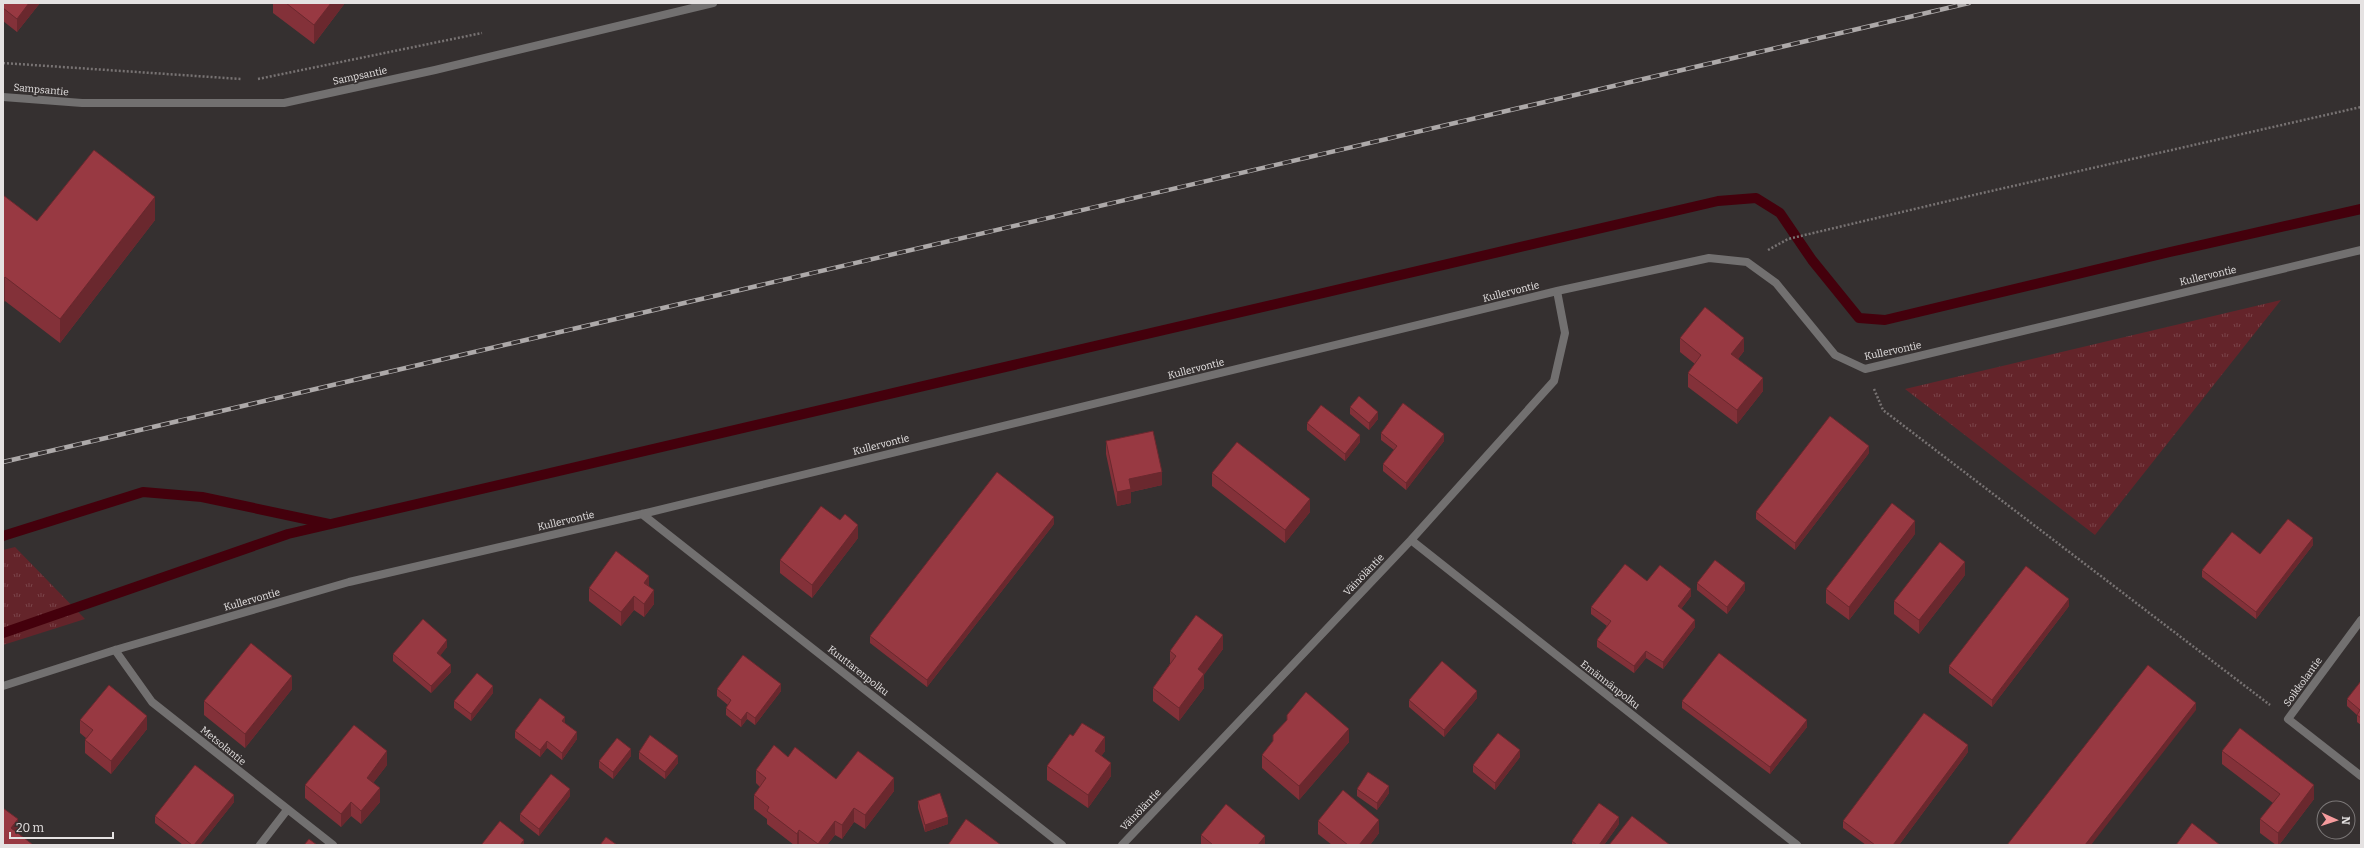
<svg xmlns="http://www.w3.org/2000/svg" width="2364" height="848" font-family="Bitter,serif">
<style>
.park{fill:url(#park-tufts)}
.lines{fill:none;stroke-linecap:round;stroke-linejoin:round}
.stream{stroke:#44000c;stroke-width:10}
.path{stroke:#787373;stroke-width:2.5;stroke-dasharray:2 2;stroke-linecap:butt}
.minor{stroke:#727070;stroke-width:8}
.tertiary{stroke:#727070;stroke-width:8}
.rail-casing{stroke:#ada9a9;stroke-width:4.5}
.rail{stroke:#353030;stroke-width:3;stroke-dasharray:9;stroke-linecap:butt}
.wall{fill:#833139}
.shaded-wall{fill:#6a282e}
.building{fill:#983942;stroke:#6a282e}
.labels{text-anchor:middle;dominant-baseline:central;stroke-width:3.5;stroke-linejoin:round;paint-order:stroke}
.street-label{font-size:10px;fill:#e5e2e2;stroke:#353030}
</style>
<defs>
<pattern id="park-tufts" width="24" height="20" patternUnits="userSpaceOnUse"><rect width="24" height="20" fill="#64242a"/><path d="M3 7l-1-3M5 7V3M7 7l1-3M15 17l-1-3M17 17v-4M19 17l1-3" fill="none" stroke="#7a4449"/></pattern>
</defs>
<rect width="100%" height="100%" fill="#353030"/>
<path class="park" d="M2281,300l-186,235 -190,-146z
M15,547l70,72 -82,26v-95z"/>
<g class="lines">
<path class="stream" d="M3,536l140,-44 59,5 127,27
M3,633l285,-99 1430,-333 38,-3 24,15 32,47 47,58 26,2 285,-68 191,-43"/>
<path class="path" d="M3,63l238,16
M258,79l224,-46
M1768,250l20,-11 190,-45 383,-87
M1874,389l9,21 387,295"/>
<path class="minor" d="M642,514l420,331
M1411,540l386,305
M2361,620l-73,99 73,57
M115,650l37,52 181,143
M3,686l112,-36 234,-68 293,-68 915,-223 152,-33 38,4 29,21 59,72 30,14 496,-119
M260,845l27,-35
M1122,845l289,-305 143,-159 11,-48 -8,-42"/>
<path class="tertiary" d="M3,97l79,6h202l151,-33 278,-67"/>
<g class="rail-casing">
<path id="rail" d="M3,462l1966,-459"/>
</g>
<use href="#rail" class="rail"/>
</g>
<path class="wall" d="M3,3h37l-23,29 -14,-11z
M273,3h72l-31,41 -41,-31z
M3,195l34,26 118,-1 -95,123 -55,-42z
M1680,338l64,13 -6,8 25,32 -26,33 -49,-37v-14l7,-9 -15,-12z
M1350,407l28,12 -9,11 -19,-16z
M1307,423l53,19 -15,19 -38,-31z
M1381,433l63,8 -38,49 -23,-19v-7l11,-14 -13,-10z
M1106,441l56,44 -31,7v11l-14,3 -11,-52z
M1869,453l-74,97 -39,-31v-7z
M1212,473l98,39 -25,31 -73,-57z
M1054,524l-127,163 -57,-44v-7z
M1915,534l-66,86 -23,-17v-14z
M858,538l-46,60 -32,-25v-13z
M2313,545l-57,74 -54,-42v-7z
M1965,575l-46,59 -25,-20v-13z
M1647,581l44,15 -10,13 14,18 -32,42 -17,-11 -12,15 -37,-26v-7l10,-14 -16,-12v-7z
M1697,583l48,7 -18,24 -30,-24z
M649,587l5,17 -10,13 -10,-7 -13,16 -32,-25v-13z
M2069,606l-77,101 -43,-34v-7z
M447,647l-7,8 11,17 -20,21 -38,-32v-7z
M1223,649l-19,25v14l-25,33 -26,-20v-13l17,-24v-13z
M2361,681v44l-4,-3v-7l-10,-9v-7z
M292,689l-47,59 -41,-33v-14z
M717,689l64,2 -26,34 -8,-6 -6,8 -15,-12v-7l2,-3 -11,-9z
M493,693l-22,28 -17,-13v-7z
M1477,698l-33,39 -35,-30v-7z
M1682,701l125,26 -37,47 -88,-66z
M80,720l67,9 -36,45 -26,-21v-13l1,-2 -6,-5z
M565,724l12,15 -15,21 -15,-12 -7,9 -25,-19v-7z
M1073,736l32,15 -4,5 10,20 -23,32 -41,-28v-14z
M1273,741l76,1 -50,58 -37,-32v-13z
M2222,751l92,48 -35,46h-3l-16,-12v-14l13,-16 -51,-39z
M639,752l39,11 -13,16 -26,-20z
M1968,752l-69,93h-33l-23,-17v-7z
M631,756l-18,23 -14,-11v-7z
M788,757l48,22 58,12 -29,38 -11,-7 -12,17 -7,-4 -8,10h-26l-2,-1 -1,1h-4l-27,-21v-5l-13,-10v-14l6,-8 -4,-4v-13z
M1520,757l-25,33 -22,-18v-7z
M387,765l-14,18 7,19 -19,22 -10,-8 -10,11 -36,-29v-13z
M1357,789l32,4 -12,17 -20,-14z
M570,796l-31,40 -19,-15v-7z
M918,801l30,23 -23,8 -7,-24z
M234,802l-34,43h-17l-28,-22v-7z
M1318,821l61,12 -9,12h-38l-14,-11z
M1619,824l-15,21h-32v-4z
M1201,835l64,10h-64z"/>
<path class="shaded-wall" d="M29,3h11l-23,29v-13z
M331,3h14l-31,41v-19z
M155,197v23l-95,123v-24z
M5,277v24l-2,2v-24z
M1744,338v13l-13,17v-14z
M1763,378v13l-26,33v-14z
M1378,412v7l-9,11v-7z
M1444,434v7l-38,49v-7z
M1360,435v7l-15,19v-7z
M1869,446v7l-74,97v-7z
M1162,472v13l-31,7v11l-14,3v-14l12,-13z
M1310,499v13l-25,31v-13z
M1054,517v7l-127,163v-7z
M1915,521v13l-66,86v-13z
M858,525v13l-46,60v-13z
M2313,538v7l-57,74v-7z
M1965,562v13l-46,59v-14z
M649,576v13l-5,-6z
M1745,583v7l-18,24v-7z
M1691,589v7l-13,17v-7z
M654,590v14l-10,13v-13z
M634,596v14l-13,16v-14z
M2069,599v7l-77,101v-7z
M1695,620v7l-32,42v-7z
M1223,635v14l-25,34v-14z
M447,640v7l-10,13v-7z
M1646,651v7l-12,15v-7z
M451,665v7l-20,21v-7z
M1204,674v14l-25,33v-13z
M292,676v13l-47,59v-14z
M781,684v7l-26,34v-7z
M493,686v7l-22,28v-7z
M1477,691v7l-33,39v-7z
M2196,703v7l-105,135h-6z
M747,712v7l-6,8v-7z
M147,716v13l-36,45v-13z
M565,717v7l-3,-3z
M1807,720v7l-37,47v-7z
M1349,729v13l-50,58v-14z
M577,732v7l-15,21v-7z
M1105,737v14l-10,14v-14z
M547,741v7l-7,9v-7z
M1968,745v7l-69,93h-6z
M631,749v7l-18,23v-7z
M1520,750v7l-25,33v-7z
M387,751v14l-20,26v-13z
M678,756v7l-13,16v-7z
M1111,763v13l-23,32v-13z
M894,778v13l-29,38v-14z
M2314,785v14l-35,46h-1v-12z
M1389,786v7l-12,17v-7z
M380,788v14l-19,22v-13z
M570,789v7l-31,40v-7z
M234,795v7l-34,43h-6z
M351,802v14l-10,11v-13z
M854,808v14l-12,17v-14z
M948,817v7l-23,8v-7z
M1619,817v7l-15,21h-5z
M18,819v14l-7,-5z
M1379,820v13l-9,12h-11z
M835,821v14l-8,10h-9v-1z
M799,830v14l-1,1h-1v-11z
M1265,836v9h-7z
M524,840v5h-4z"/>
<path class="building" d="M3,3h26l-12,16 -14,-11z
M286,3h45l-17,22z
M94,150l61,47 -95,122 -55,-42 -2,2v-84l34,26z
M1705,307l39,31 -13,16 32,24 -26,32 -49,-37 13,-18 -21,-17z
M1359,396l19,16 -9,11 -19,-16z
M1403,403l41,31 -38,49 -23,-19 14,-18 -16,-13z
M1321,405l39,30 -15,19 -38,-31z
M1830,416l39,30 -74,97 -39,-31z
M1153,431l9,41 -33,7 2,10 -14,3 -11,-51z
M1237,442l73,57 -25,31 -73,-57z
M997,472l57,45 -127,163 -57,-44z
M1892,503l23,18 -66,86 -23,-18z
M821,506l19,14 5,-6 13,11 -46,60 -32,-25z
M2288,519l25,19 -57,74 -54,-42 30,-38 28,22z
M1940,542l25,20 -46,58 -25,-19z
M616,551l33,25 -5,7 10,7 -10,14 -10,-8 -13,16 -32,-24z
M1715,560l30,23 -18,24 -30,-24z
M1625,564l22,17 13,-16 31,24 -13,17 17,14 -32,42 -17,-11 -12,15 -37,-26 14,-19 -20,-14z
M2026,566l43,33 -77,101 -43,-34z
M1196,615l27,20 -25,34 6,5 -25,34 -26,-20 23,-32 -6,-5z
M423,619l24,21 -10,13 14,12 -20,21 -38,-32z
M251,643l41,33 -47,58 -41,-33z
M1719,653l88,67 -37,47 -88,-66z
M743,655l38,29 -26,34 -8,-6 -6,8 -15,-12 5,-8 -14,-11z
M1442,661l35,30 -33,39 -35,-30z
M2148,665l48,38 -111,142h-78z
M477,673l16,13 -22,28 -17,-13z
M2361,681v37l-4,-3 3,-5 -13,-11z
M109,685l38,31 -36,45 -26,-21 8,-10 -13,-10z
M1306,692l43,37 -50,57 -37,-31 11,-14v-6l14,-15v-5z
M540,698l25,19 -3,4 15,11 -15,21 -15,-12 -7,9 -25,-19z
M1924,713l44,32 -75,100h-18l-32,-24z
M1082,723l23,14 -10,14 16,12 -23,32 -41,-29 23,-32 3,2z
M354,725l33,26 -20,27 13,10 -19,23 -10,-9 -10,12 -36,-29z
M2240,728l74,57 -36,48 -18,-14 20,-25 -58,-43z
M1498,733l22,17 -25,33 -22,-18z
M650,735l28,21 -13,16 -26,-20z
M617,738l14,11 -18,23 -14,-11z
M774,745l14,12 7,-10 41,32 22,-28 36,27 -29,37 -11,-7 -12,17 -7,-4 -17,23 -19,-14 -2,4 -30,-23 2,-4 -15,-12 12,-17 -10,-8z
M195,765l39,30 -40,50h-2l-37,-29z
M1368,772l21,14 -12,17 -20,-14z
M551,774l19,15 -31,40 -19,-15z
M1343,790l36,30 -20,25h-11l-30,-24z
M940,793l8,24 -23,8 -7,-24z
M1599,803l20,14 -20,28h-22l-5,-4z
M1226,804l39,32 -7,9h-45l-12,-10z
M3,808l15,11 -7,9 21,16v1h-29z
M1632,816l38,29h-61z
M966,819l35,26h-53z
M500,821l24,19 -4,5h-36l-2,-1z
M2192,823l28,22h-44z
M606,837l11,8h-17z
M309,839l8,6h-13z"/>
<g class="labels">
<g class="street-label">
<text transform="translate(360 76) rotate(-12)">Sampsantie</text>
<text transform="translate(41 90) rotate(5)">Sampsantie</text>
<text transform="translate(2208 276) rotate(-13)">Kullervontie</text>
<text transform="translate(1511 292) rotate(-14)">Kullervontie</text>
<text transform="translate(1893 351) rotate(-12)">Kullervontie</text>
<text transform="translate(1196 369) rotate(-14)">Kullervontie</text>
<text transform="translate(881 445) rotate(-14)">Kullervontie</text>
<text transform="translate(566 521) rotate(-13)">Kullervontie</text>
<text transform="translate(1364 575) rotate(-46)">Väinöläntie</text>
<text transform="translate(252 600) rotate(-16)">Kullervontie</text>
<text transform="translate(858 671) rotate(38)">Kuuttarenpolku</text>
<text transform="translate(2303 682) rotate(-54)">Soikkolantie</text>
<text transform="translate(1610 685) rotate(38)">Emännänpolku</text>
<text transform="translate(223 746) rotate(39)">Metsolantie</text>
<text transform="translate(1141 810) rotate(-46)">Väinöläntie</text>
</g>
</g>
<rect width="2364" height="848" fill="none" stroke="#e5e2e2" stroke-width="8"/>
<g transform="translate(2336 820) rotate(93)"><circle r="19" fill="#353030" stroke="#7b7777"/>
<path d="M0-3L7 15L0 10L-7 15Z" fill="#f59b9d"/>
<text y="-6" font-size="11" font-weight="bold" text-anchor="middle" fill="#e5e2e2">N</text>
</g>
<path d="M10 832v6h103v-6" fill="none" stroke="#e5e2e2" stroke-width="2"/>
<text x="16" y="832" font-size="12" fill="#e5e2e2" stroke="#353030" stroke-width="3" paint-order="stroke">20 m</text>
</svg>
